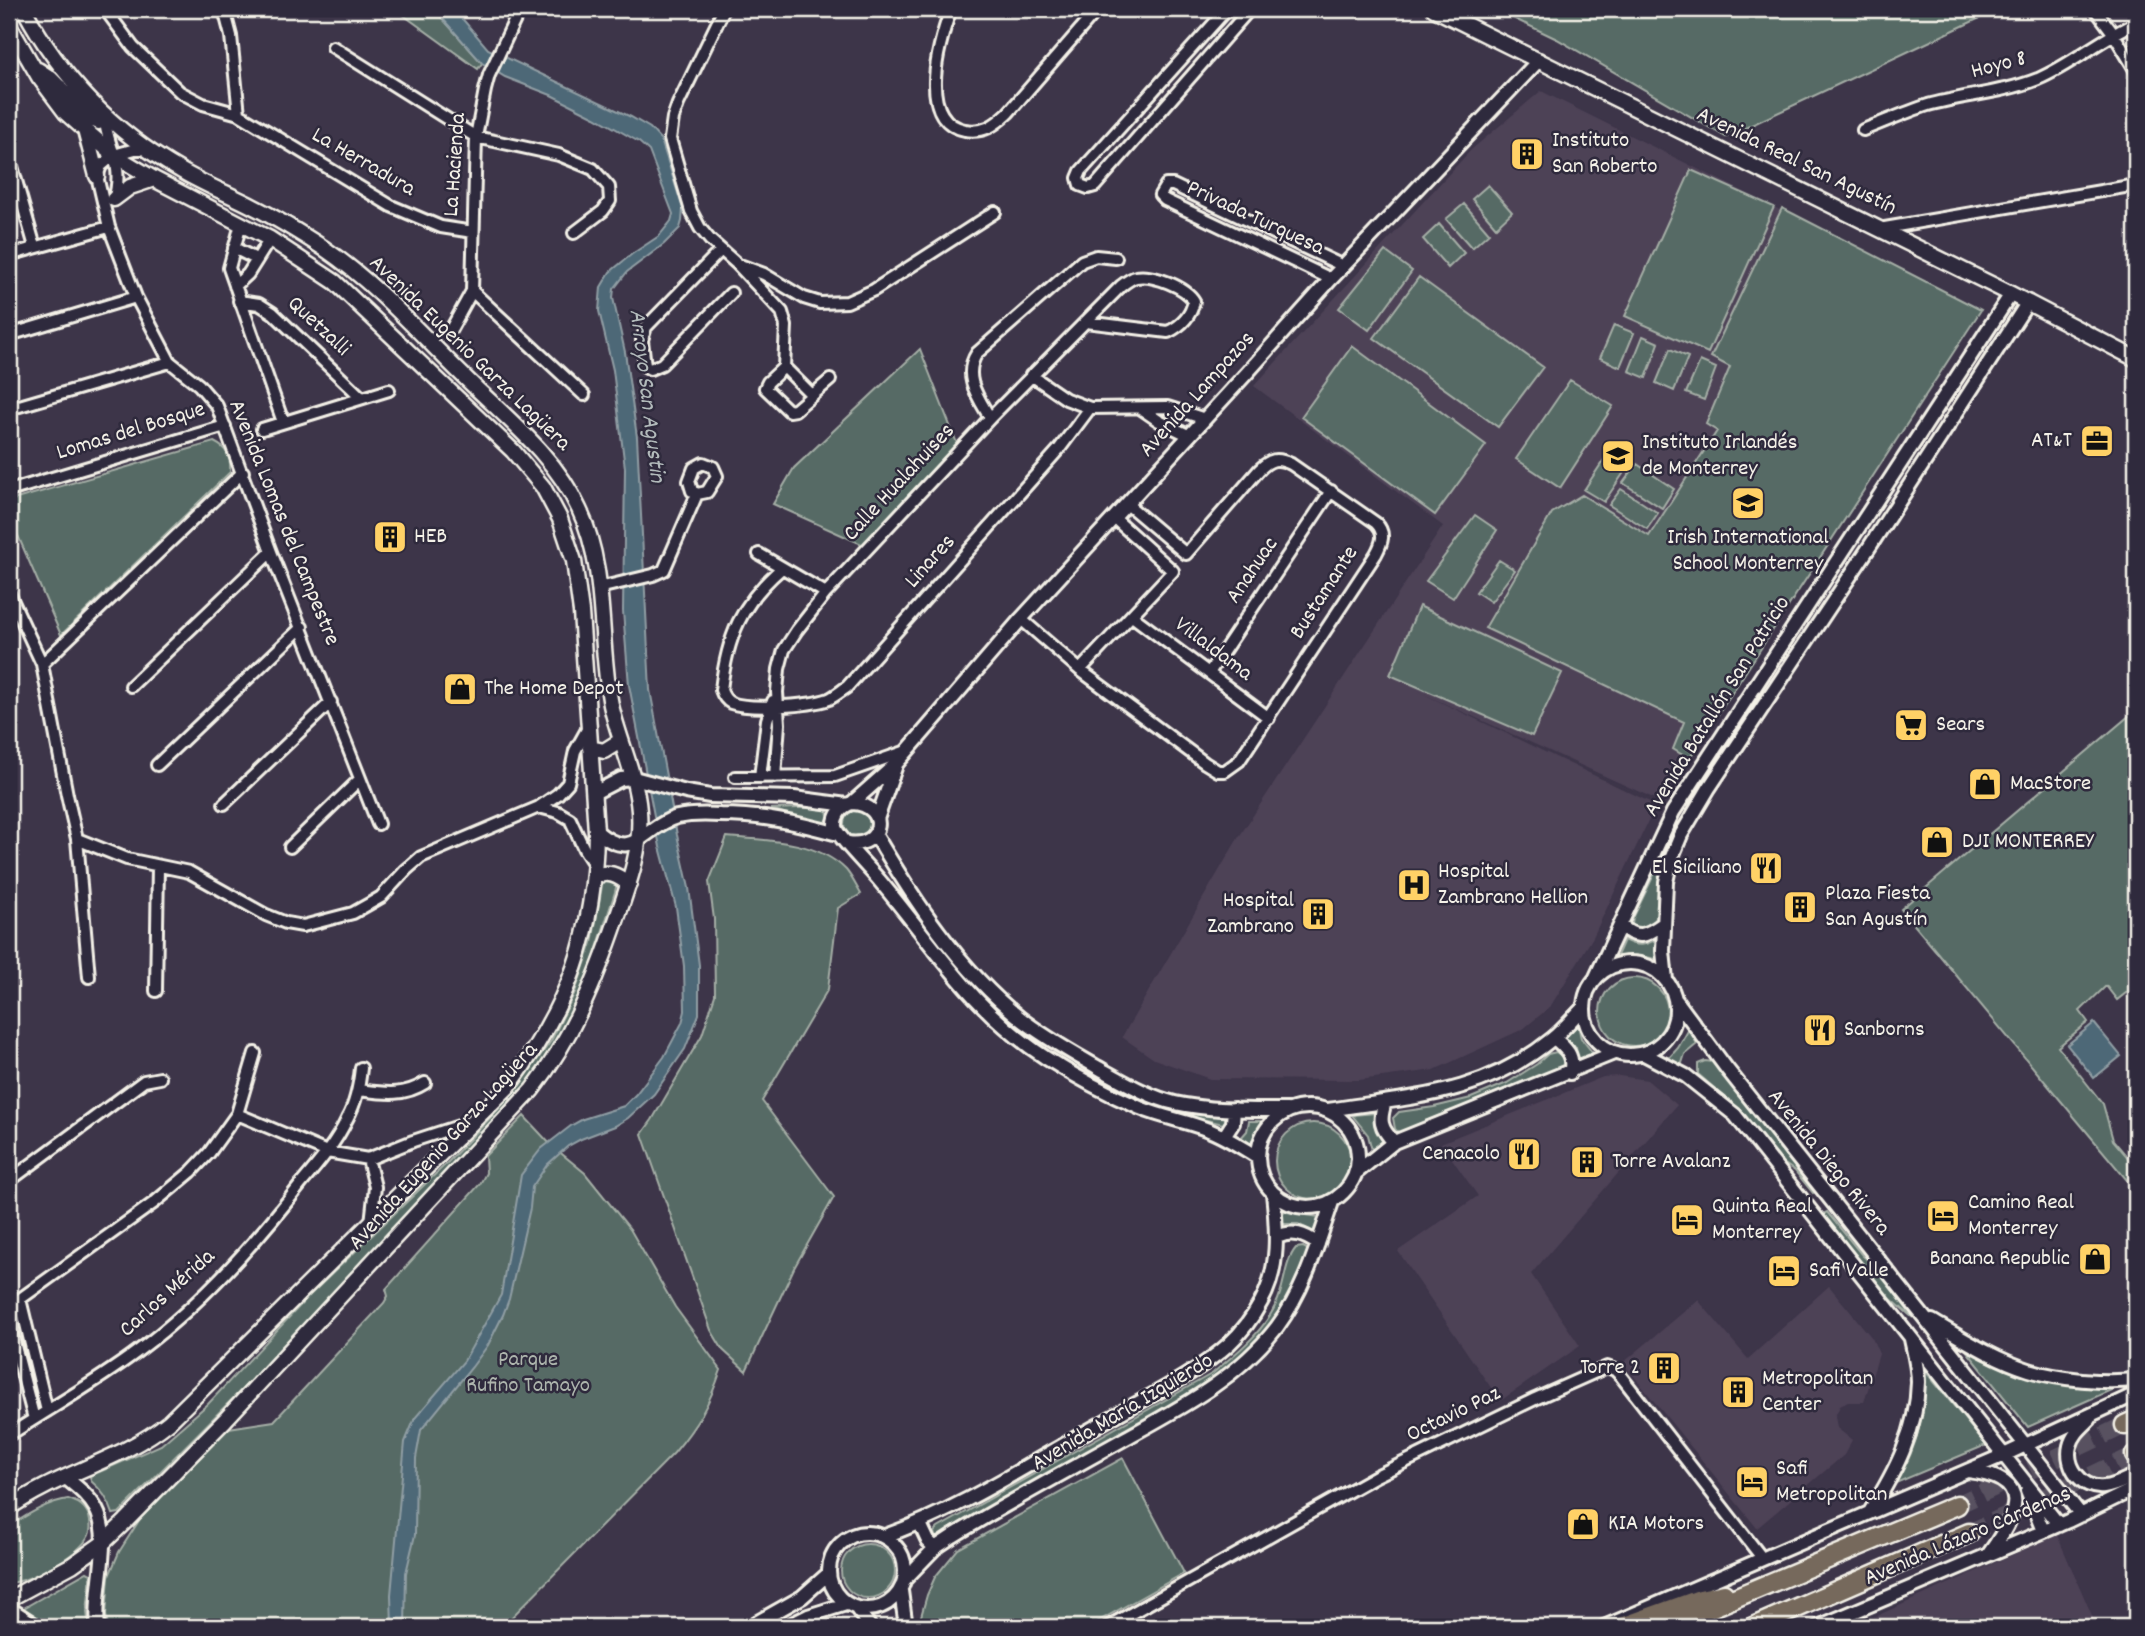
<svg xmlns="http://www.w3.org/2000/svg" width="2145" height="1636" font-family="Dekko,sans-serif">
<style>
.built{fill:#4e4257}
.green{fill:#566b65;stroke:#a5aea6;stroke-width:2}
.water{fill:#4e6777;stroke:#909ea4;stroke-width:2}
.lines{fill:none;stroke-linecap:round;stroke-linejoin:round}
.trunk-tunnel{stroke:#585161;stroke-width:18;stroke-dasharray:18 9;stroke-linecap:butt}
.minor-casing{stroke:#f4f1e8;stroke-width:16}
.tertiary-casing{stroke:#f4f1e8;stroke-width:18}
.secondary-casing{stroke:#f4f1e8;stroke-width:19}
.trunk-casing{stroke:#f4f1e8;stroke-width:23}
.minor{stroke:#2f2a3d;stroke-width:10}
.tertiary{stroke:#2f2a3d;stroke-width:12}
.secondary{stroke:#2f2a3d;stroke-width:14}
.trunk{stroke:#76695c;stroke-width:18}
.labels{text-anchor:middle;dominant-baseline:central;stroke-width:5;stroke-linejoin:round;paint-order:stroke}
.street-label{font-size:23px;fill:#f4f1e8;stroke:#2f2a3d}
.poi-label{font-size:23px;fill:#f4f1e8;stroke:#2f2a3d;text-anchor:start}
.park-label{font-size:23px;fill:#adb5ad;stroke:#2f2a3d}
.water-label{font-size:24px;font-style:italic;fill:#b2babb;stroke:#2f2a3d}
</style>
<rect width="100%" height="100%" fill="#3d3549"/>
<filter id="ink" filterUnits="userSpaceOnUse"><feTurbulence type="fractalNoise" baseFrequency=".0143" numOctaves="2"/><feDisplacementMap in="SourceGraphic" scale="14" xChannelSelector="R" yChannelSelector="G"/><feConvolveMatrix kernelMatrix="1 2 1 2 8 2 1 2 1" color-interpolation-filters="sRGB"/></filter>
<g filter="url(#ink)">
<path class="built" d="M1541,91l440,219 -319,492 -245,-111 239,114 -63,132 -43,70 -27,22 -89,41 -75,10 -149,-1 -56,-20 -32,-22 115,-197 206,-314 -189,-140 217,-236z
M1619,1076l28,4 30,25 -146,169 49,72 -80,55 -102,-150 80,-55 -37,-53 162,-66z
M1829,1286l43,52 7,16 -15,48h-16l-8,4 -5,10 2,12 15,12 -8,15 -87,73 -134,-165 75,-63 50,59z
M2057,1535l40,92h-245z"/>
<path class="green" d="M395,9h39l48,54 -4,6z
M1494,9h505l-273,128 -169,-98z
M1691,170l83,37 -66,146 -83,-37z
M1488,185l24,27 -16,15 -24,-28z
M1464,204l25,29 -17,15 -26,-29z
M1782,208l199,102 -292,449 -16,-10 11,-27 -199,-94 67,-115 30,-18 67,41 68,-105 -11,-7 24,-57 -19,-10z
M1439,224l25,29 -16,15 -25,-29z
M1385,251l27,20 -43,59 -30,-22z
M1419,277l124,90 -45,60 -124,-89z
M1614,325l20,8 -14,34 -20,-9z
M1643,336l16,7 -13,35 -17,-7z
M1352,346l134,99 -51,70 -134,-98z
M920,349l38,97 -92,100 -93,-42 21,-36z
M1670,349l18,8 -14,34 -18,-8z
M1700,361l16,7 -12,32 -18,-7z
M1570,380l43,26 -53,82 -44,-29z
M214,442c14,7 17,15 16,30l-169,163 -52,-120v-14z
M1611,449l20,13 -27,40 -20,-12z
M1637,464l37,25 -12,19 -39,-25z
M1621,489l37,24 -11,16 -38,-24z
M1475,515l22,15 -44,68 -27,-17z
M1499,560l16,10 -24,32 -15,-10z
M1419,606l143,67 -30,63 -142,-61z
M2136,710v275l-19,15 -11,-14 -26,25 8,11 -30,25 45,57 10,36 23,27v24l-235,-282z
M825,807l4,10 -3,5 -6,2 -49,-15z
M844 824a14 14 0 1 1 28 0a14 14 0 1 1-28 0Z
M727,837c38,3 90,3 119,33 6,7 10,16 15,24l-23,14 -10,81 -66,112 72,96 -40,71 -48,103 -23,-21 -12,-20 -69,-196 10,-14 50,-85 13,-40 -1,-76 -5,-37z
M1664,854l-5,20 -3,44 -5,7 -9,4 -7,-1 -3,-4 1,-6z
M607,879l10,4 -2,9 -33,103 -12,26 -38,60 -247,265 -166,167 -6,1c-4,-13 -11,-24 -22,-33l-1,-5 71,-31 47,-41 102,-109 139,-134 60,-63 42,-57 24,-49 17,-49 11,-63z
M1657,939l4,22c-16,-6 -29,-6 -45,-3l8,-18c13,7 21,6 33,-1z
M1600 1012a34 34 0 1 1 68 0a34 34 0 1 1-68 0Z
M1578,1025l3,13 15,19 -18,6 -2,-16 -12,-10z
M1689,1029l8,15 -12,10 -4,12 -13,-7 10,-11z
M1053,1051l109,55 67,10 -6,8 -63,-15 -46,-23z
M1556,1052l7,5 1,6 -4,8 -157,66 -8,-8 -2,-11 6,-6 35,-5 37,-9 36,-15 30,-19 11,-10z
M1705,1061l9,1 103,129 -4,2 -18,-22 -15,-10 -44,-54 -38,-33v-10z
M1376,1113l2,20 10,18 -13,11 -7,-27 -16,-20z
M524,1116l27,29 34,28 45,56 45,78 46,63c-12,35 -23,54 -47,83l-172,174h-394l-2,-12 3,-39 10,-24 21,-33 89,-91 45,-7 110,-118 4,-7 -2,-7 94,-105 6,-11 -1,-17z
M1249,1121h16l-13,28 -12,-10 7,-8z
M1275 1161a38 38 0 1 1 76 0a38 38 0 1 1-76 0Z
M1281,1211l38,6 -6,15 -15,-8h-16z
M1827,1212l35,43 15,13 36,50 -22,-19 -68,-85z
M1303,1247l6,3 5,6 -28,54 -33,40 -52,40 -263,148 -3,-2 -1,-4 4,-4 275,-155c23,-20 50,-40 63,-69 9,-17 8,-42 20,-56z
M1966,1350c49,25 91,34 145,40l-83,37z
M1922,1367l64,78 -90,38c22,-37 31,-73 26,-116z
M1123,1458l61,115 -96,54h-168v-7l7,-25 8,-18 23,-28z
M68,1499c10,3 17,7 21,17 1,4 2,11 1,16 -5,21 -61,50 -81,51v-56c17,-12 38,-25 59,-28z
M841 1571a27 27 0 1 1 54 0a27 27 0 1 1-54 0Z
M87,1572l4,2 -4,38 2,15h-37l-30,-18z"/>
<path class="water" d="M434,9h20l34,40 143,68 19,11 11,12 22,69 -1,12 -2,7 -16,16 -37,28 -13,17 -1,9 12,54 12,85 13,253 27,145 12,53 10,77v49l-14,35 -31,45 -26,24 -13,8 -34,13 -13,7 -21,19 -15,22 -2,21 -21,91 -6,16 -15,30 -16,22 -51,63 -5,28 -1,77 -9,38 -1,54h-13l-1,-32 14,-153 10,-24 49,-57 37,-66 20,-120 20,-26 31,-24 11,-6 41,-13 12,-12 28,-37 18,-34 3,-12 -1,-45 -8,-59 -16,-60 -31,-162 -6,-74 2,-143 -12,-98 -14,-59 2,-24 9,-15 22,-18 27,-18 12,-15 2,-7 -24,-63 -10,-9 -44,-25 -44,-22 -46,-18 -23,-14z
M2094,1023l27,33 -27,22 -27,-33z"/>
<g class="lines">
<path class="trunk-tunnel" d="M1957,1505l168,-80
M1969,1533l166,-78"/>
<g class="minor-casing">
<path id="minor" d="M105,9l28,38 47,45 23,12 36,10 152,92 50,21 32,5
M224,9l7,27 8,78
M724,9l-46,95 -5,14 -3,21 21,72 9,17 10,12 27,24 45,48 4,14 -2,41
M951,9c-11,31 -36,111 14,121 19,3 29,-4 43,-17l90,-104
M1227,9l-146,162 -3,7 2,7 8,3 7,-2 155,-177
M2095,9l18,24 23,38
M333,47l143,90 83,18 34,14 16,18 1,14 -7,10 -29,22
M104,115c3,35 21,47 10,85
M1863,130c21,-8 43,-18 65,-25 36,-10 75,-12 110,-26 35,-15 63,-41 98,-56
M147,149h-12l-21,6 -13,11 -4,10 12,51 27,70 34,65 29,23 18,21 54,146 107,272
M9,156l26,91
M241,224l-12,44 54,154
M1879,229l257,-44
M234,248l22,11
M721,250l-75,77 -4,13 3,26 5,3 12,-5 69,-71
M9,255l100,-28
M737,264l27,10 40,24 16,5 27,-1 27,-12 121,-78
M1331,279l-166,-79 -5,-5 6,-10h7l170,81
M235,286l13,-12 22,-35
M472,291l112,104
M239,301l20,3 14,9 88,84
M450,331l22,-40 4,-154 9,-47 4,-15 31,-66
M9,335l127,-38
M784,367l-16,15 -3,6 24,23 6,-1 35,-30
M784,367l28,28
M1031,375l35,24 24,9 78,-1 37,12
M1140,408l19,13 31,15
M9,409l161,-47
M990,418c-12,-21 -28,-42 -13,-65l105,-92 14,-5 20,2
M262,429l127,-39
M703,463l10,4 4,9 -10,16 -10,2 -5,-3 -3,-10 5,-13z
M9,491l216,-65
M759,554l67,39
M782,568c-41,35 -55,69 -61,122 2,6 4,10 10,13 19,7 78,3 98,-4 6,-3 12,-8 18,-12l213,-239 30,-40
M599,588l54,-13 11,-5 33,-76
M9,593l33,71 25,131 10,44 50,20 62,13 77,43 20,8 17,3 50,-13 16,-9 12,-7 25,-27 15,-13 118,-50 19,-13 10,-11 7,-32 14,-25
M1132,616l137,102
M1021,619l59,51 125,93 13,8h7l14,-10 137,-207c6,-11 10,-21 0,-31l-85,-59c-14,-7 -21,-5 -32,6l-73,84 -59,-50
M42,664l201,-192
M1080,670l93,-99 -59,-53
M1209,673l122,-182
M131,686l140,-134
M157,765l145,-138
M735,777l100,-1 72,-25
M760,777l7,-57 6,-19
M775,777l4,-53 -2,-32 2,-23 5,-19 13,-20 29,-37 164,-175 131,-132c5,-4 10,-8 15,-9 17,-3 50,10 58,24 -3,15 -13,25 -26,31l-82,-10
M224,804l107,-102
M539,807l19,5 12,7 14,30 11,17
M77,839l12,138
M290,847l70,-68
M156,991l2,-125
M359,1090c24,3 44,7 66,-7
M237,1114l90,38 41,7 45,-18 58,-19
M368,1159l7,28 -4,36
M9,1181l135,-100 16,-3
M20,1299l27,112
M9,1307l146,-105 36,-30 18,-19 28,-39 18,-61
M9,1323l25,96
M9,1435c43,-28 88,-53 129,-84 62,-46 116,-106 163,-167 17,-20 35,-41 46,-65 9,-16 12,-32 14,-51
M1107,1627l269,-151 159,-77 72,-32 8,3 5,5 142,183"/>
</g>
<g class="tertiary-casing">
<path id="tertiary" d="M594,793l27,-14 13,-1 52,14 24,4 84,2 53,7
M852,803l44,-39 125,-145 225,-245 85,-95 208,-219
M877,819l19,-54
M596,831c39,33 46,-4 81,-14 14,-3 29,-3 43,-2 42,0 78,8 118,19
M875,834c39,66 84,135 145,184 24,19 51,34 77,49 24,13 51,30 78,36 36,8 75,7 112,7
M848,843c36,6 42,-38 4,-40 -10,3 -18,12 -17,24 2,9 36,43 44,53 55,65 93,130 167,178 30,19 62,36 94,50 22,9 45,13 66,21 19,7 35,18 52,28
M1620,925c17,16 26,11 43,-1
M1584 1009a46 46 0 1 1 92 0a46 46 0 1 1-92 0Z
M1596,977l77,-165 338,-518
M1666,980l-3,-29 3,-69 5,-23 10,-24 28,-47 161,-242 158,-244
M1676,1000l51,69 354,446
M1554,1038c12,10 21,18 16,35
M1644,1054l42,22 49,39 324,410
M1385,1102c-6,18 -5,26 9,40
M1258 1157a50 50 0 1 1 100 0a50 50 0 1 1-100 0Z
M1328,1110c84,-13 156,-15 224,-71 11,-9 21,-21 31,-31
M1224,1137l9,-14 1,-14
M1357,1172l37,-30 220,-89
M1277,1237c16,-7 27,-3 41,7
M1932,1321c31,18 62,38 97,49 33,10 73,13 107,10
M2090,1419c-8,8 -17,15 -20,27 -5,20 12,44 34,41 11,-1 22,-8 32,-12
M1968,1471c68,8 49,44 20,84
M66,1478c11,9 23,18 30,31 17,31 -3,83 2,118
M2027,1491l16,40
M1870,1512c25,-40 47,-81 48,-130 0,-14 -4,-29 -7,-43
M920,1524l8,17 7,7
M829 1571a38 38 0 1 1 76 0a38 38 0 1 1-76 0Z
M885,1536c76,-27 147,-74 217,-113 43,-25 90,-46 127,-79 13,-12 24,-27 32,-42 19,-34 16,-72 12,-109
M905,1579l30,-31 18,-12c56,-34 114,-65 171,-97 56,-31 113,-60 153,-112 28,-38 40,-81 55,-125
M901,1591l5,36
M9,1608l29,19
M857,1609l13,18
M749,1627l53,-30 26,-23
M786,1627l22,-11 38,-12
M1604,1627l400,-172 132,-61
M1818,1627l250,-106 68,-33"/>
</g>
<g class="secondary-casing">
<path id="secondary" d="M1434,9l577,285 125,65
M9,25l30,52 27,36 19,17 29,25 40,24 116,60 65,43 178,169 30,36 17,32 14,42 7,51 15,219c-1,104 -27,173 -88,256l-339,335c-48,39 -111,51 -160,86
M38,70l12,8 41,41 8,3 5,-7
M85,130l12,46
M114,199l16,-12 24,-8
M590,748l14,3 16,-10
M594,877c14,-7 23,-2 35,7
M9,1599l63,-34 31,-22 23,-22 99,-101 307,-330c40,-52 64,-110 85,-172 12,-35 25,-69 22,-107 -3,-37 -20,-70 -28,-106 -13,-65 -3,-135 -32,-196 -22,-49 -64,-84 -102,-120 -50,-47 -95,-101 -152,-140 -23,-15 -47,-30 -71,-42 -25,-13 -51,-23 -74,-37 -67,-38 -120,-94 -156,-161"/>
</g>
<g class="trunk-casing">
<path id="trunk" d="M2125,1425l11,-5
M2135,1455h1
M1622,1627l78,-28 24,-5
M1665,1627l292,-122
M1753,1627l216,-94"/>
</g>
<use href="#minor" class="minor"/>
<use href="#tertiary" class="tertiary"/>
<use href="#secondary" class="secondary"/>
<use href="#trunk" class="trunk"/>
</g>
</g>
<defs>
<g id="building-square" transform="scale(1.75)"><rect x="-9" y="-9" width="18" height="18" rx="4" fill="#ffd166" stroke="#2f2a3d"/><path d="M-4-6H4V6H1V3H-1V6H-4ZM-2.5-4.3h1.7v1.8h-1.7ZM.8-4.3h1.7v1.8H.8ZM-2.5-1h1.7V.8h-1.7ZM.8-1h1.7V.8H.8Z" fill="#111"/></g>
<g id="office-square" transform="scale(1.75)"><rect x="-9" y="-9" width="18" height="18" rx="4" fill="#ffd166" stroke="#2f2a3d"/><path d="M-6-3h4V-5.5h4V-3h4V5H-6ZM-1-4.5V-3h2v-1.5ZM-6 0V1H6V0Z" fill="#111"/></g>
<g id="university-square" transform="scale(1.75)"><rect x="-9" y="-9" width="18" height="18" rx="4" fill="#ffd166" stroke="#2f2a3d"/><path d="M0-5L7-2L0 1L-7-2ZM-4 1L0 2.5L4 1V4Q0 6-4 4Z" fill="#111"/></g>
<g id="shop-square" transform="scale(1.75)"><rect x="-9" y="-9" width="18" height="18" rx="4" fill="#ffd166" stroke="#2f2a3d"/><path d="M-5-2.5h2.3a2.7 3.5 0 0 1 5.4 0H5L5.5 6h-11ZM-1.5-2.5h3a1.5 2.3 0 0 0-3 0Z" fill="#111"/></g>
<g id="supermarket-square" transform="scale(1.75)"><rect x="-9" y="-9" width="18" height="18" rx="4" fill="#ffd166" stroke="#2f2a3d"/><path d="M-6-5.5h2.5l.6 2H6L4.5 2H-2.5L-4.4-4H-6ZM-1.5 3.2a1.3 1.3 0 1 0 .1 0ZM3 3.2a1.3 1.3 0 1 0 .1 0Z" fill="#111"/></g>
<g id="restaurant-square" transform="scale(1.75)"><rect x="-9" y="-9" width="18" height="18" rx="4" fill="#ffd166" stroke="#2f2a3d"/><path d="M-5-6h1v4h1v-4h1v4h1v-4h1v5L-1.5 .5V6h-2V.5L-5-1ZM5-6V6H3V1.5H1.5Q1.5-4 5-6Z" fill="#111"/></g>
<g id="hospital-square" transform="scale(1.75)"><rect x="-9" y="-9" width="18" height="18" rx="4" fill="#ffd166" stroke="#2f2a3d"/><path d="M-5-5h3v3.5h4V-5h3V5h-3V1.5h-4V5h-3Z" fill="#111"/></g>
<g id="hotel-square" transform="scale(1.75)"><rect x="-9" y="-9" width="18" height="18" rx="4" fill="#ffd166" stroke="#2f2a3d"/><path d="M-6-4.5h1.5V1H6V5H4.5V3h-9V5H-6ZM-4 0a1.8 1.8 0 1 1 3.6 0ZM.5 0V-2.5h3Q6-2.5 6 0Z" fill="#111"/></g>
</defs>
<g fill-rule="evenodd">
<use href="#building-square" x="1527" y="154"/>
<use href="#office-square" x="2097" y="441"/>
<use href="#university-square" x="1618" y="456"/>
<use href="#university-square" x="1748" y="503"/>
<use href="#building-square" x="390" y="537"/>
<use href="#shop-square" x="460" y="689"/>
<use href="#supermarket-square" x="1911" y="725"/>
<use href="#shop-square" x="1985" y="784"/>
<use href="#shop-square" x="1937" y="842"/>
<use href="#restaurant-square" x="1766" y="868"/>
<use href="#hospital-square" x="1414" y="885"/>
<use href="#building-square" x="1800" y="907"/>
<use href="#building-square" x="1318" y="914"/>
<use href="#restaurant-square" x="1820" y="1030"/>
<use href="#restaurant-square" x="1524" y="1154"/>
<use href="#building-square" x="1587" y="1162"/>
<use href="#hotel-square" x="1943" y="1216"/>
<use href="#hotel-square" x="1687" y="1220"/>
<use href="#shop-square" x="2095" y="1259"/>
<use href="#hotel-square" x="1784" y="1271"/>
<use href="#building-square" x="1664" y="1368"/>
<use href="#building-square" x="1738" y="1392"/>
<use href="#hotel-square" x="1752" y="1482"/>
<use href="#shop-square" x="1583" y="1524"/>
</g>
<g class="labels">
<g class="street-label">
<text transform="translate(1999 66) rotate(-15)">Hoyo 8</text>
<text transform="translate(1796 162) rotate(26)">Avenida Real San Agustín</text>
<text transform="translate(363 163) rotate(30)">La Herradura</text>
<text transform="translate(456 165) rotate(-86)">La Hacienda</text>
<text transform="translate(1255 219) rotate(25)">Privada Turquesa</text>
<text transform="translate(318 327) rotate(43)">Quetzalli</text>
<text transform="translate(469 354) rotate(44)">Avenida Eugenio Garza Lagüera</text>
<text transform="translate(1198 395) rotate(-48)">Avenida Lampazos</text>
<text transform="translate(131 432) rotate(-17)">Lomas del Bosque</text>
<text transform="translate(900 483) rotate(-47)">Calle Hualahuises</text>
<text transform="translate(283 523) rotate(68)">Avenida Lomas del Campestre</text>
<text transform="translate(931 562) rotate(-48)">Linares</text>
<text transform="translate(1253 571) rotate(-56)">Anahuac</text>
<text transform="translate(1325 593) rotate(-57)">Bustamante</text>
<text transform="translate(1213 650) rotate(37)">Villaldama</text>
<text transform="translate(1718 707) rotate(-58)">Avenida Batallón San Patricio</text>
<text transform="translate(444 1147) rotate(-48)">Avenida Eugenio Garza Lagüera</text>
<text transform="translate(1828 1163) rotate(51)">Avenida Diego Rivera</text>
<text transform="translate(168 1294) rotate(-42)">Carlos Mérida</text>
<text transform="translate(1123 1413) rotate(-31)">Avenida María Izquierdo</text>
<text transform="translate(1454 1415) rotate(-26)">Octavio Paz</text>
<text transform="translate(1968 1537) rotate(-23)">Avenida Lázaro Cárdenas</text>
</g>
<g class="poi-label">
<text x="1552" y="141">Instituto<tspan x="1552" dy="26">San Roberto</tspan></text>
<text x="2072" y="441" text-anchor="end">AT&amp;T</text>
<text x="1642" y="443">Instituto Irlandés<tspan x="1642" dy="26">de Monterrey</tspan></text>
<text x="414" y="537">HEB</text>
<text x="1748" y="538" text-anchor="middle">Irish International<tspan x="1748" dy="26">School Monterrey</tspan></text>
<text x="484" y="689">The Home Depot</text>
<text x="1936" y="725">Sears</text>
<text x="2010" y="784">MacStore</text>
<text x="1962" y="842">DJI MONTERREY</text>
<text x="1742" y="868" text-anchor="end">El Siciliano</text>
<text x="1438" y="872">Hospital<tspan x="1438" dy="26">Zambrano Hellion</tspan></text>
<text x="1825" y="894">Plaza Fiesta<tspan x="1825" dy="26">San Agustín</tspan></text>
<text x="1294" y="901" text-anchor="end">Hospital<tspan x="1294" dy="26">Zambrano</tspan></text>
<text x="1844" y="1030">Sanborns</text>
<text x="1500" y="1154" text-anchor="end">Cenacolo</text>
<text x="1612" y="1162">Torre Avalanz</text>
<text x="1968" y="1203">Camino Real<tspan x="1968" dy="26">Monterrey</tspan></text>
<text x="1712" y="1207">Quinta Real<tspan x="1712" dy="26">Monterrey</tspan></text>
<text x="2070" y="1259" text-anchor="end">Banana Republic</text>
<text x="1809" y="1271">Safi Valle</text>
<text x="1640" y="1368" text-anchor="end">Torre 2</text>
<text x="1762" y="1379">Metropolitan<tspan x="1762" dy="26">Center</tspan></text>
<text x="1776" y="1469">Safi<tspan x="1776" dy="26">Metropolitan</tspan></text>
<text x="1608" y="1524">KIA Motors</text>
</g>
<g class="park-label">
<text x="528" y="1360">Parque<tspan x="528" dy="26">Rufino Tamayo</tspan></text>
</g>
<g class="water-label">
<text transform="translate(646 396) rotate(83)">Arroyo San Agustin</text>
</g>
</g>
<rect width="2145" height="1636" fill="none" stroke="#2f2a3d" stroke-width="35"/>
<rect x="18" y="18" width="2110" height="1601" fill="none" stroke="#f4f1e8" stroke-width="2.5" filter="url(#ink)"/>
</svg>
